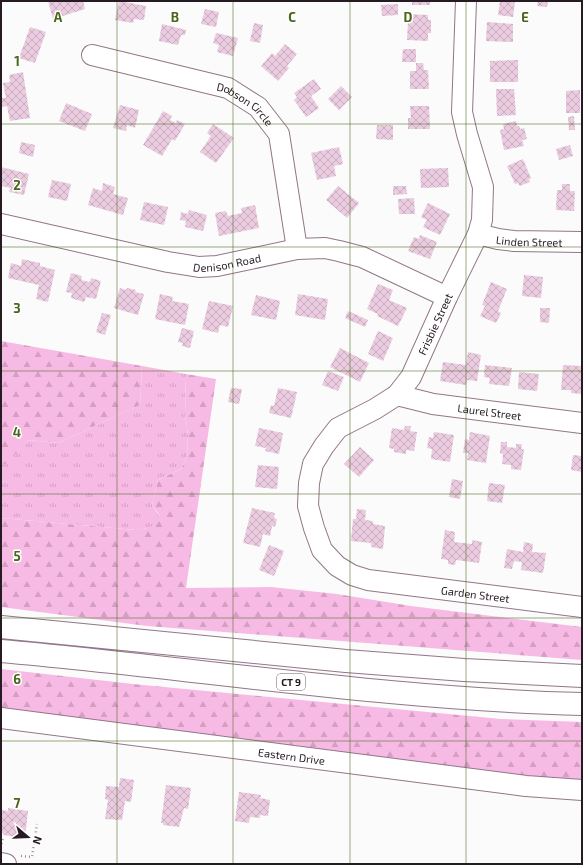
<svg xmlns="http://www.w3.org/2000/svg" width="583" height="865" font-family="'Exo 2',sans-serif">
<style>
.grass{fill:url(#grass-tufts)}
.forest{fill:url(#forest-firs)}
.building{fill:url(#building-cross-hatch)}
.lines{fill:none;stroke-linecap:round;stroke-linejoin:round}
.minor-casing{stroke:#927689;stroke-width:22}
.highway-casing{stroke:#927689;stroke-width:24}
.path{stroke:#999498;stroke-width:2.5;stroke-dasharray:1 3;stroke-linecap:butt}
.minor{stroke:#fff;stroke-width:20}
.highway{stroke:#fff;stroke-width:22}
.grid{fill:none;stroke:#49661a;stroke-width:1;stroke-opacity:0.55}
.labels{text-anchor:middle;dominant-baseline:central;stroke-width:3;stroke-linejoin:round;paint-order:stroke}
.shield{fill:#fff;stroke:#675f65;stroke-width:1}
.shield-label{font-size:10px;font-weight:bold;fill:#261b23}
.street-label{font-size:11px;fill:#261b23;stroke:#fff}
.grid-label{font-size:13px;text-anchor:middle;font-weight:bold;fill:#49661a;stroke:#fff;stroke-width:3;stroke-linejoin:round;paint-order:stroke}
</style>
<defs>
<pattern id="grass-tufts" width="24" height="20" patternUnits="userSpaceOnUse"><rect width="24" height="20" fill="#f7bae4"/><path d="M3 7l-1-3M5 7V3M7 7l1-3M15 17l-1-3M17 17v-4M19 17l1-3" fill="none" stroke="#d49fc3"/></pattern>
<pattern id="forest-firs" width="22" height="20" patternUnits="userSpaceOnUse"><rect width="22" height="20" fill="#f7bae4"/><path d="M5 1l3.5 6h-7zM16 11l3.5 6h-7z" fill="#d49fc3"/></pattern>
<pattern id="building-cross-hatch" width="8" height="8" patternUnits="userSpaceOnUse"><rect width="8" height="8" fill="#ebcbe0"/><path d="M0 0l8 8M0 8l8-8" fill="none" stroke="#c9aec0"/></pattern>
</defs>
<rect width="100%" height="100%" fill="#fbfbfb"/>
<path class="grass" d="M142,366l44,8 -1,41 3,19 -1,23 -6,12 -23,11 -6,25 8,12c-4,11 -13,11 -24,13l-135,-12v-53l5,-2 22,-23 30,3 82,-38z"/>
<path class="forest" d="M1,341l141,25 -2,39 -82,38 -30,-3 -22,24 -5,1z
M186,374l30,5 -30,209 85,-1 66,7 74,12 171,21v33l-435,-34 -146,-19v-89l135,12c11,-2 20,-2 24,-14l-8,-11 6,-25 23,-11 6,-12 1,-23 -3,-19z
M1,669l132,15 368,35 81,3v60l-144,-16 -437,-56z"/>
<path class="building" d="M48,1h35l2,8 -32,10z
M119,1l27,5 -2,14 -10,-1 -1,4 -18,-3z
M412,1h18v4h-18z
M500,1h15l-2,16 -15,-2z
M538,1h10l-1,6 -10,-1z
M398,4v11l-16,1 -1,-11z
M205,9l14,3 -3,15 -15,-3z
M404,14l24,1v5h3v13h-3v8l-21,-1 1,-19h-5z
M487,22l26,2v18l-27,-1z
M254,23l9,2 -3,18 -10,-2z
M162,24l24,6 -1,5h-4l-3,10 -19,-4z
M30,27l16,5 -11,31 -16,-5z
M216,33l22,5 -5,18 -16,-4 2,-7 -6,-2z
M285,44l12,10 -10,12 2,2 -11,13 -17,-15 11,-13 3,3z
M403,49h13v13h-14z
M518,60v22h-28v-21z
M416,63h7l1,7h4l1,19h-19v-18h6z
M23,72l7,46 -20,3 -3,-15 -6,1v-9h5l-3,-15 7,-1 -1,-7z
M314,79l7,10 -10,7 8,12 -13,9 -12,-17 3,-3 -3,-4z
M341,86l11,11 -13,13 -11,-11z
M496,89h18l2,26 -19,1z
M580,90v23h-14v-22z
M66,103l26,11 -7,17 -26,-10z
M120,105l19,5 -4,18 -8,-3 -1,6 -13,-3z
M410,106h19l1,23h-22v-11h3z
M163,111l9,5 -2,4 6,3 1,-3 8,4 -10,17 -3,-2 -10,17 -19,-11z
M574,116l1,14h-6l-1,-13z
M516,121l1,5h2l1,3 4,-1 3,11 -5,1 2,6 -20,4 -4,-20 4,-1 -1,-5z
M213,124l21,14 -18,25 -16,-11 11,-16 -4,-3z
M377,125h16v15l-17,-1z
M21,142l14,3 -2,12 -14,-4z
M570,145l3,11 -14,4 -3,-11z
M339,147l4,17 -9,2 2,10 -19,4 -6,-27z
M523,159l8,19 -2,1 1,3 -10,4 -2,-3 -3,1 -8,-18z
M1,167l28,7 -5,21 -15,-3 2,-4 -10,-2z
M448,168l1,19 -28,1 -1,-19z
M52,180l19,4 -4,17 -19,-4z
M103,183l12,4 -2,7 15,4 -5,17 -35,-10 5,-17 9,3z
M562,184h8v7h5l-1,20 -18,-1 1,-20h5z
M338,186l21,17 -12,15 -21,-18z
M394,186h12l1,8 -14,1v-8z
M414,198l1,16h-16l-1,-15z
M144,202l24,5 -4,18 -24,-5z
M428,203l22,11 -10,21 -17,-8 4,-7 -6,-3z
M255,205l4,23 -40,8 -4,-23 11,-2 2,5 14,-3 -1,-5z
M189,210l18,5 -4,16 -18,-4 1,-6 -6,-1 1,-8 7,2z
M420,235l17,7 -7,17 -22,-8 6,-14 5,2z
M22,259l18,4v3l15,4 -7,32 -12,-3 3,-14 -31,-7 3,-15 10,3z
M71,273l11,3 -1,4 9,2 1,-4 10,3 -5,18 -10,-2 -2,5 -13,-4 1,-5 -6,-1z
M524,275l19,2 -2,21 -19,-2z
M491,282l16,7 -9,22 3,2 -5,10 -16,-7 5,-10 -3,-1z
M378,284l15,6 -4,10 18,8 -9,18 -21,-10 1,-2 -11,-5z
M120,288l6,2 1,-2 9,2 -1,2 9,2 -6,21 -24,-7z
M160,294l13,3 -1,4 17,3 -4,21 -30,-6z
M298,294l30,5 -3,21 -30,-5z
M256,295l24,6 -4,19 -25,-5z
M209,301l24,5 -5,21 -8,-2 -2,8 -16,-4z
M540,308h10l-1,15 -9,-1z
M348,311l20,9 -3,7 -20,-9z
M102,313l9,2 -6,20 -9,-3z
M182,328l12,3 -4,17 -8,-2 1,-3 -5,-1z
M378,331l15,7 -10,23 -15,-7z
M340,348l29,15 -9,19 -30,-15z
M468,352l13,3 -4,26 -10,-1 -1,5 -26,-4 3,-19 23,3z
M485,365l27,3 -3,18 -20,-2 1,-6 -6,-1z
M563,365l19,1v28l-11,-1v-3h-10z
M328,371l16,6 -6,14 -16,-6z
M519,372l20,2 -2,17 -19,-2z
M231,388l11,1 -3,15 -11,-2z
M278,388l19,4 -6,26 -22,-5 2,-8 3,1z
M405,426h6l-1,5 7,1 -3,19 -8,-1v4l-12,-2v-3l-5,-1 3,-20 12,2z
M259,428l24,5 -4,21 -14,-3 1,-3 -11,-2z
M434,432l20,3 -4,27 -19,-3 1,-10 -5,-1 2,-11 4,1z
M470,432l20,4 -4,27 -19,-3 1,-7h-5l2,-14 4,1z
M501,442h6v5l9,1v-4h6l-1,5h3l-3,21 -10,-1v-4l-9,-1 1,-10 -3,-1z
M360,447l14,13 -15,17 -15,-13z
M573,455l9,1v16l-11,-2z
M258,465l21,2 -2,22 -22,-2z
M452,479l11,2 -3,18 -11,-2z
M489,483l16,2 -3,18 -15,-2z
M252,508l23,5 -1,5 3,1 -2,8 -3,-1 -2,10 -7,-2 -3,13 -17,-4z
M357,509l9,1 -1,10 8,1v3l12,2 -2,23 -12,-2v-4l-20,-2 2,-22h3z
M445,530l10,2 -1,10 18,2v-4l10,2 -3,21 -23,-3 -1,5 -7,-1v-4l-7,-1z
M524,542l9,2 -1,8 14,1 -3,20 -22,-3 1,-8 -8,-1 -2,8 -8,-1 3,-19 16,3z
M269,545l15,6 -10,25 -15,-6z
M120,778l14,2 -3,22 -6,-1 -3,19 -17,-1 3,-19 -3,-1 1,-13 13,1z
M166,785l25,3 -3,21 -4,-1 -5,19 -16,-2v-2h-2z
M239,792l22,3 -1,3 10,2 -2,16 -8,-1v3l-10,-1 -1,6 -14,-2z
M8,808l20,3 -3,27 -22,-3v-2h-2v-23l7,1z"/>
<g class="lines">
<g class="minor-casing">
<g id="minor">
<path id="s1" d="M466,1l-4,111 5,22 16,53 -1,33 -4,14 -31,63 -36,80 -14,18 -22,14 -37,19 -14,18 -11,18 -4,19 -1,23 6,22 8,22 15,16 15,9 16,5 214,27"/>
<path id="s2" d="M92,55l136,33 30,19 21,27 18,115"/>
<path id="s3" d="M1,224l167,38 31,5 18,-1 80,-17 28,-1 14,3 23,6 85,40"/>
<path id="s4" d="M478,234l20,5 16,2 68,1"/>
<path id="s5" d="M397,395l36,9 149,19"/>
<path id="s6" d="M1,718l525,68 56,4"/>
<path d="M1,863l5,1"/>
</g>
</g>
<g class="highway-casing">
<path id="highway" d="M1,627l345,34 118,9 118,6
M1,651c194,17 386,48 581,53"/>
</g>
<path class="path" d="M1,837h2l-2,10
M21,856l11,1 5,-33"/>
<use href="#minor" class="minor"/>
<use href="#highway" class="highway"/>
</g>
<path class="grid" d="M117,1v863M233,1v863M350,1v863M466,1v863M1,124h581M1,247h581M1,371h581M1,494h581M1,618h581M1,741h581"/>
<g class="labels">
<rect class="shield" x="277" y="674" width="28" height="16" rx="3"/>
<g class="shield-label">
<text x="291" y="682">CT 9</text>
</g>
<g class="street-label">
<text stroke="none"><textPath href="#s2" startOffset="163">Dobson Circle</textPath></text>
<text stroke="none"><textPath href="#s4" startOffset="52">Linden Street</textPath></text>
<text stroke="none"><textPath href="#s3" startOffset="231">Denison Road</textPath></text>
<text transform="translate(435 324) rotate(-65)">Frisbie Street</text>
<text stroke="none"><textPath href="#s5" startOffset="94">Laurel Street</textPath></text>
<text stroke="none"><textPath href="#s1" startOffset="782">Garden Street</textPath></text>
<text stroke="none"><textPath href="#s6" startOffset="293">Eastern Drive</textPath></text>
</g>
</g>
<g class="grid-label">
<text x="58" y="22">A</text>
<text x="175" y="22">B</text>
<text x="292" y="22">C</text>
<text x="408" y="22">D</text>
<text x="525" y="22">E</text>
<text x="17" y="66">1</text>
<text x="17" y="190">2</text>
<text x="17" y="313">3</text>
<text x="17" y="437">4</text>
<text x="17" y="561">5</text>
<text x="17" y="684">6</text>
<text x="17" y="808">7</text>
</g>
<rect width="583" height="865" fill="none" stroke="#261b23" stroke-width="4"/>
<g transform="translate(28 837) rotate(109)" stroke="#ffffff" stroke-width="3" paint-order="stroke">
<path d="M0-3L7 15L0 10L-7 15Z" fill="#261b23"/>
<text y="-6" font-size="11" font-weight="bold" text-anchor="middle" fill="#261b23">N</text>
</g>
</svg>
